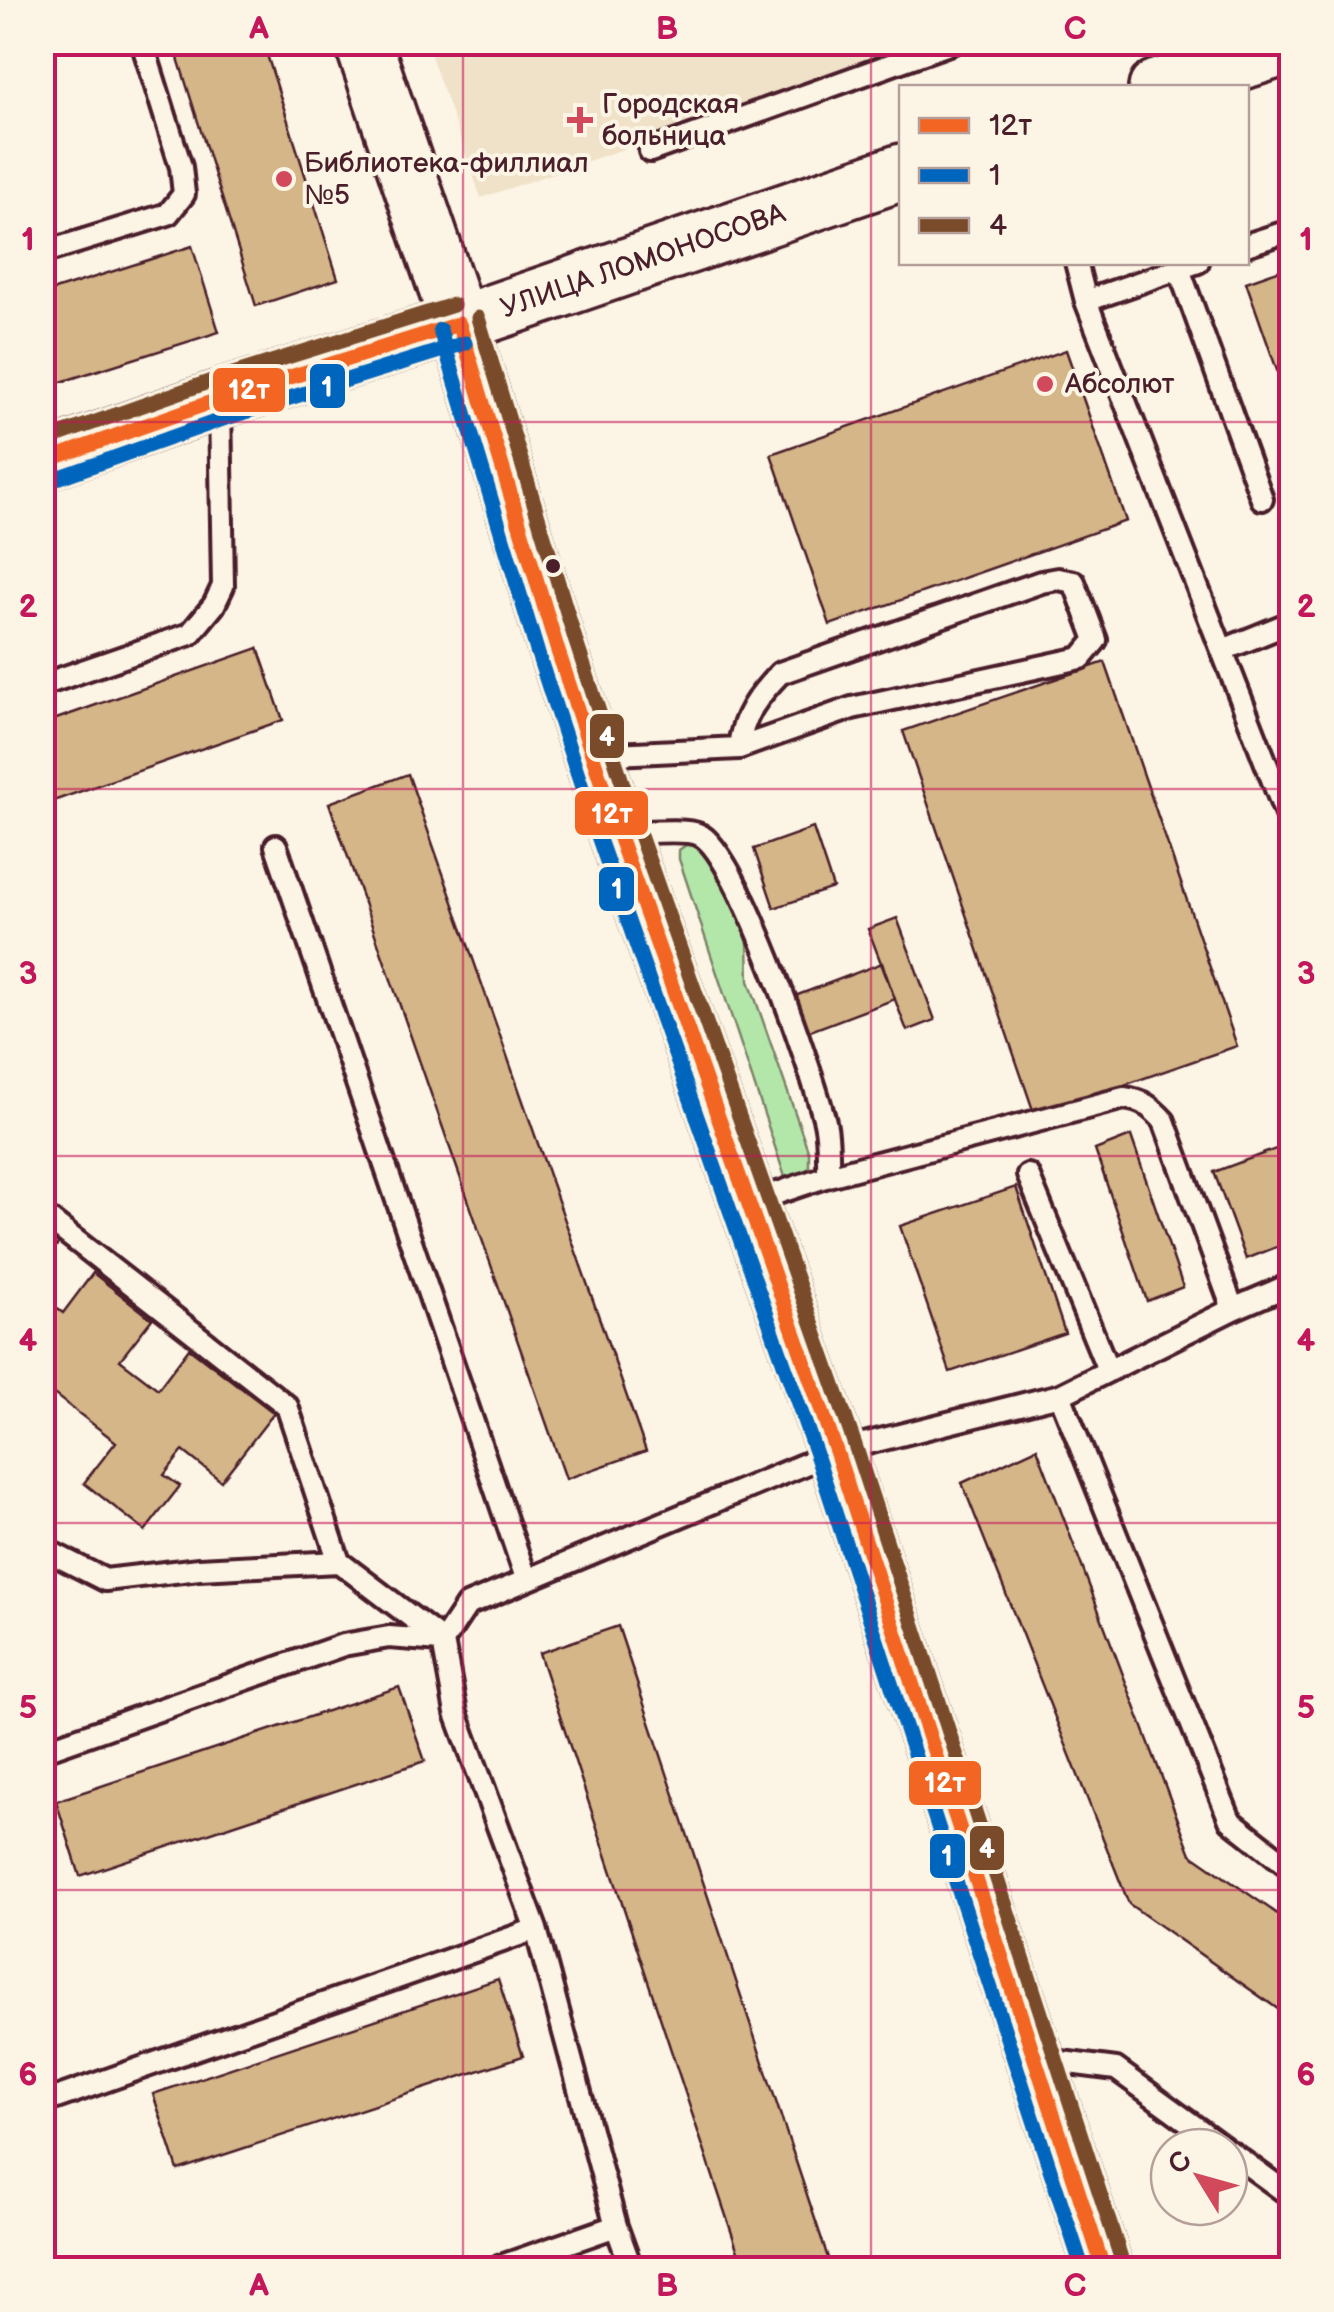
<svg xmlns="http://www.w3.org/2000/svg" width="1334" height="2312" font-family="'Balsamiq Sans',sans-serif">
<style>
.built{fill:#f0e2c9}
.green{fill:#b3e7a9;stroke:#7e836a;stroke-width:2.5}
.building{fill:#d4b688;stroke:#4a1f2b;stroke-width:2.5}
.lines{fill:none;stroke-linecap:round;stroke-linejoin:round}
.service-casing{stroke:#4a1f2b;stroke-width:28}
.secondary-casing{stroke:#4a1f2b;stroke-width:62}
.service{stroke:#fcf5e5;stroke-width:20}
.secondary{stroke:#fcf5e5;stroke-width:55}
.bus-1-casing{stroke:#fcf5e5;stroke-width:22}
.bus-2-casing{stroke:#fcf5e5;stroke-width:22}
.bus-3-casing{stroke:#fcf5e5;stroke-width:22}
.bus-1{stroke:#f26522;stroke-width:15}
.bus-2{stroke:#0065bd;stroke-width:15}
.bus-3{stroke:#7a4b2a;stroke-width:15}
.grid{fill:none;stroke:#c2185b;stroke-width:2.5;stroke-opacity:0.55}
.poi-dot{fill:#d1495b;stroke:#fcf5e5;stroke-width:4}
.bus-dot{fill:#4a1f2b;stroke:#fcf5e5;stroke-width:4}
.labels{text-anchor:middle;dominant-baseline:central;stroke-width:8;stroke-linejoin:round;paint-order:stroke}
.poi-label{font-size:28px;fill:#4a1f2b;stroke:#fcf5e5;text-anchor:start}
.street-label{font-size:28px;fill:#4a1f2b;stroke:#fcf5e5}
.line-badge{stroke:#fcf5e5;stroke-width:4}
.badge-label{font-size:28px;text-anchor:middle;font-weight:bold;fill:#fff}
.neatline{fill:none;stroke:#c2185b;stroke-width:4}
.grid-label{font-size:32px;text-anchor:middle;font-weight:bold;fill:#c2185b}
</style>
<rect width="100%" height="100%" fill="#fcf5e5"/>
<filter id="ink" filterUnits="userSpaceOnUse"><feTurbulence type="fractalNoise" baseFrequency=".01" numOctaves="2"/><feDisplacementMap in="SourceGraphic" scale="20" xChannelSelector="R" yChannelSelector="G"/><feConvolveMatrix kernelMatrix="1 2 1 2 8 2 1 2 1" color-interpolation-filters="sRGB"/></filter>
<g filter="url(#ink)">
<path class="built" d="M426,42l505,1 -450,155z"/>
<path class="green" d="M686,845l16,2 21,21 25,75 1,38 60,172v14l-12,22h-8l-110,-330v-9z"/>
<path class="building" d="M173,42h90l75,237 -82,27z
M192,246l27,86 -177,56v-94z
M1292,266v147l-46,-131z
M1066,350l60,171 -296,104 -59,-171z
M258,648l25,72 -241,85v-81z
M1105,662l132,384 -202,70 -132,-385z
M408,774l238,677 -80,28 -237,-676z
M813,828l20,60 -59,20 -20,-59z
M897,918l38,102 -28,11 -39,-102z
M882,963l13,36 -95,36 -13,-36z
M1131,1136l52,151 -36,14 -52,-151z
M1292,1143v98l-46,18 -32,-87z
M1016,1187l49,146 -115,39 -50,-146z
M42,1224l20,15 -20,25z
M93,1273l59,46 -32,41 38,29 31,-41 85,65 -53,68 -38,-30 -19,24 16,11 -35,45 -61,-48 32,-41 -74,-57v-88l21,16z
M1037,1448l154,406 101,70v95l-163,-115 -167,-421z
M42,1587l10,6 -10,17z
M618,1626l214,644h-88l-205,-617z
M399,1687l26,74 -345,115 -24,-75z
M498,1979l25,77 -345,114 -25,-76z"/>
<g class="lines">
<g class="service-casing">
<path id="service" d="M650,151l304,-109
M1246,245l46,-15
M42,253l126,-39 16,-20 -3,-27 -39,-125
M1076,262l10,39 206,529
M1179,269l83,230
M1086,301l112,-39
M1223,650l69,-28
M42,685l148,-51 24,-29 9,-19 -3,-184
M594,755l145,-7 113,-40 229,-50 15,-18 -22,-58 -16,-3 -17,3 -261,91c-22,23 -38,43 -41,75
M624,833c17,0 63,-5 76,2 38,18 113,239 125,287 4,17 3,36 3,54
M276,846l250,732
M1028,1175l80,195
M748,1203l80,-27 296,-78c19,2 27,9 40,23l69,188
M42,1214l245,192 52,156 104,79
M1060,1395l170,425 62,49
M42,1548l63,32 94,-11 140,-7
M42,1751l301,-106 46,-8 52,4
M1038,2059l78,10 107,78
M42,2103l494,-174
M1229,2151l63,46
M42,2267l1,3
M490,2270l126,-44
M632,2270l-16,-44 -80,-297 -80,-216 -13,-72 24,-36 369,-154 224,-56 173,-86 59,-25"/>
</g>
<g class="secondary-casing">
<path id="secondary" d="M363,42l96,282 98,324 61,185 218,618 268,819
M1157,88l135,-43
M42,462l178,-63 239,-75 443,-152"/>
</g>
<use href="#service" class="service"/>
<use href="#secondary" class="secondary"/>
<g class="bus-1-casing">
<path id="bus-1" d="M459,324l98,324 61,185 218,618 268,819
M42,462l178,-63 239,-75"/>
</g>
<g class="bus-2-casing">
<path id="bus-2" d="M440,330l98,324 61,185 218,618 266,813
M49,481l177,-63 239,-75"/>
</g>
<g class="bus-3-casing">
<path id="bus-3" d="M478,318l98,324 61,185 218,618 268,819
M42,441l172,-61 239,-75"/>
</g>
<use href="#bus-1" class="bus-1"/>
<use href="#bus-2" class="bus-2"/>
<use href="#bus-3" class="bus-3"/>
</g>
</g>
<path class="grid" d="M463,42v2228M871,42v2228M42,422h1250M42,789h1250M42,1156h1250M42,1523h1250M42,1890h1250"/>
<g class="poi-dot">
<path d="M575 105h10v10h10v10h-10v10h-10v-10h-10v-10h10z"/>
<circle cx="284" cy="179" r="10"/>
<circle cx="1045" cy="384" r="10"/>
</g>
<circle class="bus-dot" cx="553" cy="566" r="9"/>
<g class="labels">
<g class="poi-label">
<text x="602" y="104">Городская<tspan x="602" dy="32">больница</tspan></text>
<text x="304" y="163">Библиотека-филлиал<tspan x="304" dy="32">№5</tspan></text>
<text x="1065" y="384">Абсолют</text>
</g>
<g class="street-label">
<text transform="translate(643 261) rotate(-19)">УЛИЦА ЛОМОНОСОВА</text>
</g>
</g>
<g class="line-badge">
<rect x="308" y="362" width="39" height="48" rx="10" fill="#0065bd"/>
<rect x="211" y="366" width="76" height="48" rx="10" fill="#f26522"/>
<rect x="588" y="712" width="38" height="48" rx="10" fill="#7a4b2a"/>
<rect x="573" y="789" width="77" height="48" rx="10" fill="#f26522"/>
<rect x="597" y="865" width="39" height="48" rx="10" fill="#0065bd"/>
<rect x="907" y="1759" width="76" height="48" rx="10" fill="#f26522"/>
<rect x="968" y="1824" width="38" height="48" rx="10" fill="#7a4b2a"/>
<rect x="928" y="1832" width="39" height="48" rx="10" fill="#0065bd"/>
</g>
<g class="badge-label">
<text x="327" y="396">1</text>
<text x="249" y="399">12т</text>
<text x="607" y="746">4</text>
<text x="612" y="823">12т</text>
<text x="617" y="898">1</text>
<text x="945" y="1792">12т</text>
<text x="987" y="1858">4</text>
<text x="947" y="1865">1</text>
</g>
<rect width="1334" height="2312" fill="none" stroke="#fcf5e5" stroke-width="110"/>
<rect x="899" y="85" width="350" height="180" fill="#fcf5e5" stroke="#b59f9b" stroke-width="2.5"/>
<rect x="919" y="118" width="50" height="15" fill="#f26522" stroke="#b59f9b" stroke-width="2.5"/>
<text x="989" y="135" font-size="30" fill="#4a1f2b">12т</text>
<rect x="919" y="168" width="50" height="15" fill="#0065bd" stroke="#b59f9b" stroke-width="2.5"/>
<text x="989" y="185" font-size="30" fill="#4a1f2b">1</text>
<rect x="919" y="218" width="50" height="15" fill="#7a4b2a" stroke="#b59f9b" stroke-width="2.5"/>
<text x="989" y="235" font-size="30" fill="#4a1f2b">4</text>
<g transform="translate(1199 2177) rotate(307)"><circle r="48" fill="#fcf5e5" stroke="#b59f9b" stroke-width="2.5"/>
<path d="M0-8L18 38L0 25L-18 38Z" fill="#d1495b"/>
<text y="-15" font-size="28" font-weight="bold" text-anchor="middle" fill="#4a1f2b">С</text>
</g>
<rect x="55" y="55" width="1224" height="2202" class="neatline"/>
<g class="grid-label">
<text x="259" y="39">A</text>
<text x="667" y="39">B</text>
<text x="1075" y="39">C</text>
<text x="28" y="250">1</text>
<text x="1306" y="250">1</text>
<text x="28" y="617">2</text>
<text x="1306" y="617">2</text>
<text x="28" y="984">3</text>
<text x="1306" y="984">3</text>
<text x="28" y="1351">4</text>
<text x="1306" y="1351">4</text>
<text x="28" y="1718">5</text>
<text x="1306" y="1718">5</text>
<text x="28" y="2085">6</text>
<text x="1306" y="2085">6</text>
<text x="259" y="2296">A</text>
<text x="667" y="2296">B</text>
<text x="1075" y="2296">C</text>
</g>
</svg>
